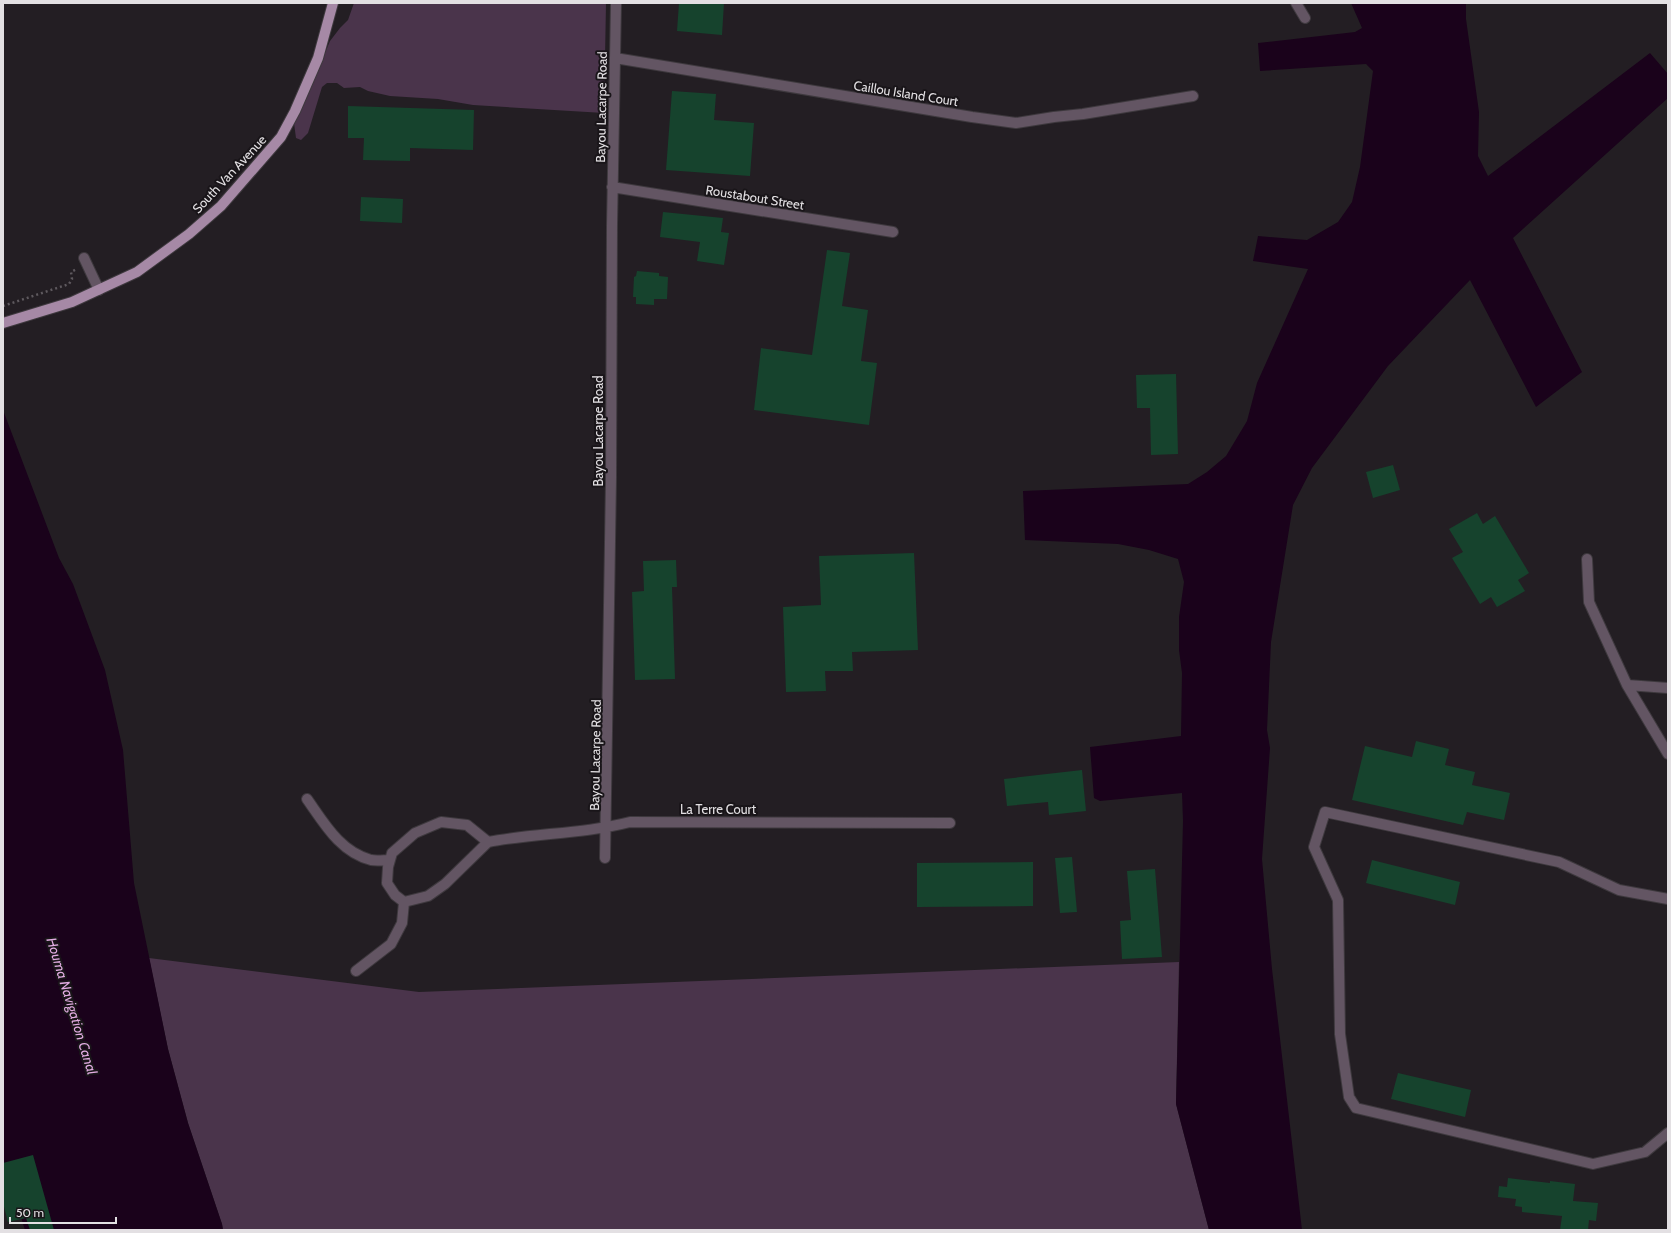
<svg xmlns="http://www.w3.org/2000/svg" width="1671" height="1233" font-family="Cabin,sans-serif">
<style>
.green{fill:#4a344b}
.water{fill:#1a021b}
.building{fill:#16432d}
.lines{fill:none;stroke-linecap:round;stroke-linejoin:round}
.minor-casing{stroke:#3e393e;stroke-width:12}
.major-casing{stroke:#3e393e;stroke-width:12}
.path{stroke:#5e595e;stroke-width:2.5;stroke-dasharray:2 3;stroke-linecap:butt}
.minor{stroke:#635563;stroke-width:10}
.major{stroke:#a689a6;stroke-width:10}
.labels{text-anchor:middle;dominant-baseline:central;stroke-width:4;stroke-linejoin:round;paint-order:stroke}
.street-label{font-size:13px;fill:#e3e0e3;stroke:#191519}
.water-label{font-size:14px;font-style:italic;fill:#e1ace1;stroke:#191519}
</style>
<rect width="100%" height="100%" fill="#231e23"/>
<path class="green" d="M354,3h252l-2,110 -131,-8 -35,-6 -48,-3 -22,-5 -8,-4 -16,1 -7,-5h-10l-5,4 -14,46 -7,7 -5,-2 -2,-15 10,-20 26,-62 10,-13 8,-8z
M149,958l270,34 760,-30 -3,142 33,126h-986l-1,-6 -34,-101 -20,-74z"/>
<path class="water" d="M1351,3h115v16l13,93 -1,44 10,20 162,-123 18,21v24l-155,140 69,134 -46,35 -66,-127 -82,86 -76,102 -19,37 -22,137 -4,88 3,18 -8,111 10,110 30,261h-93l-33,-126 7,-283 -1,-28 -82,8 -6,-3 -4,-51 91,-11 1,-63 -3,-23v-33l5,-35 -6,-23 -29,-9 -31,-6 -93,-4 -2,-49 165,-7 19,-12 19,-16 21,-35 10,-38 51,-114 -55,-8 5,-25 49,4 31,-18 14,-20 8,-35 13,-96 -7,-7 -106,7 -2,-28 97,-11 7,-4z
M3,410l56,148 14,26 32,86 18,80 11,133 34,166 20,74 34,101 1,6h-198l-22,-70z"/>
<path class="building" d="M679,3h45l-2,32 -45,-4z
M672,91l44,3 -2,26 40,3 -4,53 -84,-6z
M348,106l126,4 -1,40 -63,-2v13l-47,-1 1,-22h-16z
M361,197l42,2 -1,24 -42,-2z
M663,212l60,6 -2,14 8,1 -5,32 -27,-4 3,-19 -40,-5z
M827,250l23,3 -8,53 26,4 -7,51 16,2 -8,62 -115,-15 7,-62 51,7z
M637,271l22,2v3l9,1 -1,22h-13v6l-18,-1v-7h-3l1,-20 2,-1z
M1176,374l2,80 -27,1 -1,-47h-13l-1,-33z
M1393,465l7,25 -27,8 -7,-26z
M1477,513l6,11 12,-8 34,57 -11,7 7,11 -28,16 -6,-10 -11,7 -28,-46 11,-6 -14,-23z
M914,553l4,97 -66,2 1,19h-28l1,20 -40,1 -3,-85 38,-2 -2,-49z
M676,560l1,27h-5l3,92 -40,1 -3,-88 12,-1 -1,-30z
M1416,741l33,8 -4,16 30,7 -3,13 38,8 -6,27 -37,-8 -4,13 -111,-25 13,-54 47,11z
M1082,770l4,41 -37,4 -1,-13 -41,4 -3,-27z
M1072,857l5,55 -17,1 -5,-55z
M1372,860l88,22 -5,23 -89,-22z
M1033,862v44l-116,1v-44z
M1155,869l7,88 -40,2 -2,-38 11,-1 -4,-49z
M1398,1073l73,17 -6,27 -74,-18z
M33,1155l21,75h-24l-4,-12 -18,4 -5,-19v-40z
M1508,1178l42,5v-2l25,3 -2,17 25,2 -2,18 -7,-1 -1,10h-28l2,-14 -40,-4v-5l-7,-1 1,-7 -18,-2 1,-11 8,1z"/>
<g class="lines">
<g class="minor-casing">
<path id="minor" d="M1296,3l9,15
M615,58l357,59 44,6 38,-6 29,-3 110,-18
M612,187l281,45
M84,258l15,32
M1587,559l2,43 38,83 41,69
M1627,685l41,3
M307,799c17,24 33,53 64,61 6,1 13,0 19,0
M441,822l26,3 21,17 -43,42 -17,12 -24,6 -9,-7 -8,-12 1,-16 4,-14 23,-20z
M488,842c47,-9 96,-8 142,-20l320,1
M605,858l6,-379 1,-254 4,-222
M1668,899l-49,-9 -60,-28 -234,-50 -11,35 24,53 2,134 9,63 7,11 237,56 52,-12 23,-19
M356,971l35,-27 11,-21 2,-21"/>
</g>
<g class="major-casing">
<path id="major" d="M3,323l69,-21 65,-30 52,-38 32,-28 60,-69 14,-26 23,-53 15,-55"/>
</g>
<path class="path" d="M3,306l66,-22 3,-5 -1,-7 6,-3"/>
<use href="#minor" class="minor"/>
<use href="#major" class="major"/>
</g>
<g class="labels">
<g class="street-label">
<text transform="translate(906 93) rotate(9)">Caillou Island Court</text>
<text transform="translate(601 107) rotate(-89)">Bayou Lacarpe Road</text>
<text transform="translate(229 174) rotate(-47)">South Van Avenue</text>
<text transform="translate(755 197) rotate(9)">Roustabout Street</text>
<text transform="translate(598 431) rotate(-90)">Bayou Lacarpe Road</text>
<text transform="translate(595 755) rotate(-89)">Bayou Lacarpe Road</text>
<text x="718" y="809">La Terre Court</text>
</g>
<g class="water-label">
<text transform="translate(72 1006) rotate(73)">Houma Navigation Canal</text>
</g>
</g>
<rect width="1671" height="1233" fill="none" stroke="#e3e0e3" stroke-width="8"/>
<path d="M10 1217v6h106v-6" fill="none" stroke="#e3e0e3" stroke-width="2"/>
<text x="16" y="1217" font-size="12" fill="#e3e0e3" stroke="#191519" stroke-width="3" paint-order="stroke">50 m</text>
</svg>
